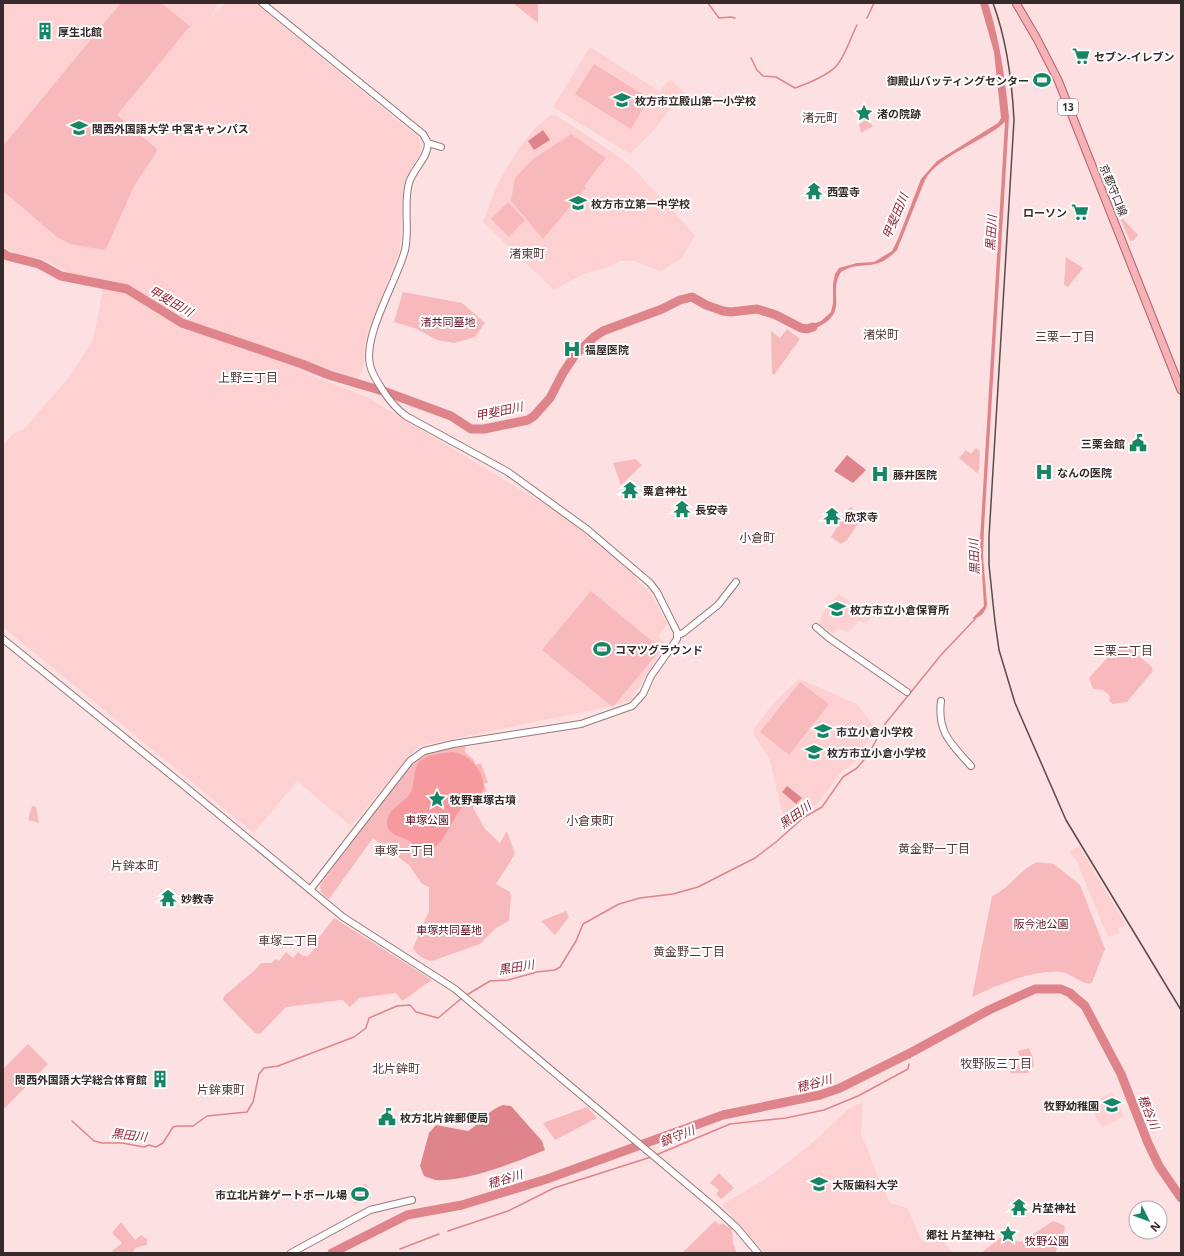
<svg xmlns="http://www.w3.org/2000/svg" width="1184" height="1256" font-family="'Open Sans','Noto Sans JP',sans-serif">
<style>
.built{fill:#fdd1d2}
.green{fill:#f7b9bb}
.forest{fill:#f79a9f}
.water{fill:#df848a}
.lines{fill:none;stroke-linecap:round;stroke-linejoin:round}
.stream{stroke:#df848a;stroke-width:1.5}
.river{stroke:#df848a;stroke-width:9}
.tertiary-casing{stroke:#987879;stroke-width:8}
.primary-casing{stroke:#af6166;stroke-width:9}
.tertiary{stroke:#fff;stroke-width:6}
.primary{stroke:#f6b2b7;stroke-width:7}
.rail{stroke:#5a4a4b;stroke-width:1.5}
.labels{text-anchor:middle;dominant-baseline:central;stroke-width:4;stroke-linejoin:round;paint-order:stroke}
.shield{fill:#fff;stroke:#736a6a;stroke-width:1}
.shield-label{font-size:10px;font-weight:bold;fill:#372a2a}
.poi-label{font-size:11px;font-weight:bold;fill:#372a2a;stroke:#fff;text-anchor:start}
.street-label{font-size:11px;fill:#372a2a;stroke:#fff}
.park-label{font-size:11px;fill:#5e0c1c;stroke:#fff}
.neighbourhood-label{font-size:12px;fill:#533738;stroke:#fff}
.water-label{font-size:12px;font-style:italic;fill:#902536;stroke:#fff}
</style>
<rect width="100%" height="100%" fill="#fde0e1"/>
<path class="built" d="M3,3h212l2,3 -5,11 13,-14h30l164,135 2,15 -10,15 -8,21 -3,60 -31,80 -4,14 -1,21 -9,23 -63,-19 75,29 134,81 60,36 73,59 3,7 15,15 15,29 -9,13 8,6 -35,57 -28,8 -185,38 -67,80 -54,-45 -43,52 -251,-206v-182l10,-11 11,-5 46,-53 23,-36 12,-60 -25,-2 -37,-19 -23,-3 -17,-10z
M590,47l69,44 11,-12 19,18 -6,7h-9l-21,27 -23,23 -77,-47z
M550,115l7,1 58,38 20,16 60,65 -14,24 -20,12 -27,-10h-14l-11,6 -26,7 -29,16 -71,-68 15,-39 19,-32 17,-22z
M838,594l33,22 -5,8 -7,-3 -11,12 -10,-5 -5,6 -14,-10 3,-10z
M799,679l58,25 18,24 -19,33 -15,11 -24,32 -28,17 -5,-4 -4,-13 -10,-44 -16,-25 -1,-5 18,-24z
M1079,846l47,79 -8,3 2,5 -12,4 -32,-77 -7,-8z
M1112,1092l12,24 -22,12 -13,-24z
M863,1102l-2,34 7,13 4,13 18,41 17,5 15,33h21l10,12h-188l-43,-48 51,-31 44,-35 30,-29z"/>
<path class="green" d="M121,3h40l29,23 -73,89 39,33 1,3 -23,35 -27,61 -4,3 -33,-6 -13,-7 -54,-46v-45z
M513,3h25v20z
M594,64l55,34 -18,31 -56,-35z
M868,119l5,7 -12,7 -2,-9z
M571,134l35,24 -22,28 2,2 -43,51 -32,-38 4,-23 18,-19z
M508,202l17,18 -16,17 -18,-18z
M1123,219l15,16 -4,5 -4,1 -9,-21z
M1066,257l17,11 -15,19 -4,-2z
M403,292l59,11 23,20 -10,14 -21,6 -17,-3 -20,-11 -23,-7z
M787,329l13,10 -26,36 -2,-2 -1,-42 9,7z
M976,448l4,3 -1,19 -2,3 -18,-15 7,-8 5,4z
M635,459l7,6 -21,20 -8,-22z
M852,507l7,15 -12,18 -6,4 -10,-7 18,-29z
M591,591l70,58 -48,58 -71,-57z
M1119,645h7l26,22 1,4 -26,31 -14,2 -4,-3 1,-5 -7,-6 -10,-1 -4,-11z
M800,682l29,22 -40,51 -29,-23z
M466,742l-1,10 9,8 1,5 6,-2 7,20 -4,1 3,7 -6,3 -8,14 12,21 15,14 7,-12 8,23 -19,30 14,8 1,4 -2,25 -13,7 -16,16 -48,17c-9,-2 -14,-5 -19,-13l16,-37v-24l-7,-3 -13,-19 -36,-27 -44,61 -8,-7 -1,-7 37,-50 12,-21 47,-57 8,-6z
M32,806l4,1 3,16 -11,-3z
M1037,862l17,2 26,21 25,64 -13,34c-10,3 -20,-10 -31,-11 -31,-2 -62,13 -89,25l20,-101c17,-7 26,-25 45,-34z
M566,911l3,6 -14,18 -14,-14z
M334,918l98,62c-11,6 -19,15 -30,21l-6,-8 -37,5 -9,9 -8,-7 -56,7 -26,27 -5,-1 -32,-33 1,-4 31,-26 6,-7h10l5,-4 3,2 7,-9 7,6 5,-6 5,4h5l10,-12 -1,-4z
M28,1044l20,20 -45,46v-41z
M1029,1048l4,10 1,8 -6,7h-17l-2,-4 14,-4 -5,-14z
M587,1107l10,11 -42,22 -12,-17z
M719,1173l15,15 -13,11 -5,-5 3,-4 -9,-7z
M366,1184l5,14 -16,6 -5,-14z
M715,1221l5,4 2,-2 10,6 1,14 4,10h-55z
M1053,1221l11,4 1,4 -10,24h-74l19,-15 21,4z
M121,1222l14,18 6,-5 6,4v6l-12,3 -2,5h-19l-2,-2 10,-8 -10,-10z"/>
<path class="forest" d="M453,752c18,3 30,18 31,36 -3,5 -6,12 -11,15 -4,2 -8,2 -11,5 -10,10 -20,43 -37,43 -7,0 -13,-11 -22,-13 -8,-2 -17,-7 -16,-16 1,-14 18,-19 24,-30 4,-9 2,-26 10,-32 9,-6 22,-7 32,-8z"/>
<path class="water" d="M980,3h8c12,38 17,75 21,114l-25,411 -1,28 4,48c-1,8 -7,14 -15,15l12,-13 -4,-66 25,-418c-20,19 -68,34 -80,58l-28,70c-22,24 -36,9 -56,22 -14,22 9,39 -23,55 -7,3 -11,4 -18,2l21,-8 10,-9 2,-9v-19l2,-10 4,-6 18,-5 17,-1 18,-11 6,-12 23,-60 16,-18 61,-38 3,-5 -7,-66z
M543,130l7,10 -16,10 -6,-9z
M847,455l19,15 -13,13 -19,-12z
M787,786l15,12 -6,6 -14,-12z
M503,1105l8,1 31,35 3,9c-26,11 -81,33 -110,30 -3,-1 -8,-3 -11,-4l-4,-10 9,-33 7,-8 32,6c15,-9 17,-19 35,-26z"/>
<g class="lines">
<path class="stream" d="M708,3l11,15 12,-1 4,1
M884,3h9
M867,18l7,-15
M751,58l6,12 6,6 13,1 19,11c12,-4 36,-14 43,-24 8,-11 13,-27 19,-39
M465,996l25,-15 18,-1 29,-8 18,-2 5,-3 16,-26 7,-17 36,-20 21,-6 33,-4 25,-7 57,-29 21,-16 27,-24 19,-11 21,-30 14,-9 11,-13 17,-31 56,-69 35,-37
M910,1058l2,-6
M72,1121l22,20 8,2h20l22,4 5,-2 7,2 7,-4 10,-16 4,-1h16l14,-10 40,-4 6,-10 6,-28 5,-6 14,-2 76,-29 12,-9 3,-10 28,-12 13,-1 6,7 22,6 24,-20
M656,1155l74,-31 56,-6 38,-8 34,-14 50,-27 1,-5
M448,1231l60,-20 46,-23 97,-31
M400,1249l39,-15"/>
<path class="river" d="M3,253l4,3 32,8 22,12 66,13 55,34 120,41 27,11 57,17 65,24 20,13h13l44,-9 6,-4 16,-18 13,-25 12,-18 19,-18 9,-6 59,-22 18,-9 12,-3 14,8 17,6 8,1 26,-3 19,6 25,13 6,1 6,-2
M332,1253l75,-38 55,-10 85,-26 176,-64 97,-20 20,-7 72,-36 77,-42 46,-21h26l9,4 15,13 36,68 27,69 11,23 22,32"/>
<g class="tertiary-casing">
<path id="tertiary" d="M262,3l161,131 5,9 13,4
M816,627l13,11 78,54
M678,635l5,-2 35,-28 18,-23
M3,639l179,145 161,133 112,72 258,217 24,22 21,25
M941,701c-4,31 10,43 30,65
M310,890l100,-129 14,-10 29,-7 128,-20 51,-18 11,-12 8,-18 26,-37v-7l-20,-40 -7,-9 -62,-53 -80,-58 -102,-56c-11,-8 -17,-16 -24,-27 -5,-8 -10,-15 -12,-24 -7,-31 27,-84 35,-115 5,-22 -2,-45 4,-67 4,-14 19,-25 19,-40
M291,1253l79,-43 42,-10"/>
</g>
<g class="primary-casing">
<path id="primary" d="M1016,3l21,36 21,41 123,310"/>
</g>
<use href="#tertiary" class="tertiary"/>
<use href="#primary" class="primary"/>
<path class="rail" d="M993,3c14,38 19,77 21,117l-25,417v28l6,57 4,28 16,53 51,117 115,190"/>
</g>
<defs>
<g id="building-bare" transform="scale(1.38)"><path d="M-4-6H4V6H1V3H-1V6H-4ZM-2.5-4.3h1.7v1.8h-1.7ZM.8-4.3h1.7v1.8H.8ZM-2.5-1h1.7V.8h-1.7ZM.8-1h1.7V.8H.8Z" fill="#168664" stroke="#fff" stroke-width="2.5" paint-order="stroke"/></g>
<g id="supermarket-bare" transform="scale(1.38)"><path d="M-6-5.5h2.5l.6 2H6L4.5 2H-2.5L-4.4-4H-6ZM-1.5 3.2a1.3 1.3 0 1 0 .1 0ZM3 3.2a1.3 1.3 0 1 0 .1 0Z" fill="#168664" stroke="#fff" stroke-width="2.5" paint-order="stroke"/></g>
<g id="stadium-bare" transform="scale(1.38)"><path d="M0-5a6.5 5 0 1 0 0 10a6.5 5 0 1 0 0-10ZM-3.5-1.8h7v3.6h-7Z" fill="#168664" stroke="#fff" stroke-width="2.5" paint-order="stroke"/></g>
<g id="school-bare" transform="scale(1.38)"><path d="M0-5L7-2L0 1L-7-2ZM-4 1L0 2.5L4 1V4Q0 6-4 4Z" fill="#168664" stroke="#fff" stroke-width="2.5" paint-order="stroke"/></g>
<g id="sight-bare" transform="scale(1.38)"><path d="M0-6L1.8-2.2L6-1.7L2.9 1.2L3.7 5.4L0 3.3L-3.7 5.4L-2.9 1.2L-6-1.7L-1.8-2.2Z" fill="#168664" stroke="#fff" stroke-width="2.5" paint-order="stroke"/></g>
<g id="university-bare" transform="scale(1.38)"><path d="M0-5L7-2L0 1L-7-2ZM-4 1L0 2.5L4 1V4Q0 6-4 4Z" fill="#168664" stroke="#fff" stroke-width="2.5" paint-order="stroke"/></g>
<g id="temple-bare" transform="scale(1.38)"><path d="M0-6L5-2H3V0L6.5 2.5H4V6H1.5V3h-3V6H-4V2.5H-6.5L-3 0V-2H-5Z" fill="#168664" stroke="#fff" stroke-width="2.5" paint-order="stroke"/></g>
<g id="hospital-bare" transform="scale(1.38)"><path d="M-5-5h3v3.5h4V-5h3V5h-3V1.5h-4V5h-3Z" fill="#168664" stroke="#fff" stroke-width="2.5" paint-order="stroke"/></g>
<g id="civic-bare" transform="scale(1.38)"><path d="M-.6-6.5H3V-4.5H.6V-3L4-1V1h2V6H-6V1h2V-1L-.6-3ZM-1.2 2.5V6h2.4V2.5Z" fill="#168664" stroke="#fff" stroke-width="2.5" paint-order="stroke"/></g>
</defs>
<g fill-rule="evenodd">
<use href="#building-bare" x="45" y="31"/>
<use href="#supermarket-bare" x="1081" y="56"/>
<use href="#stadium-bare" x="1042" y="80"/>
<use href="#school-bare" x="622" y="100"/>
<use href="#sight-bare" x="864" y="113"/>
<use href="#university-bare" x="79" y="128"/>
<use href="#temple-bare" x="814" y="191"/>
<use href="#school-bare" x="578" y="203"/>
<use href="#supermarket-bare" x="1080" y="212"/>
<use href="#hospital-bare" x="572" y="349"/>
<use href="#civic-bare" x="1138" y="443"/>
<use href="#hospital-bare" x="1044" y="472"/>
<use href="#hospital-bare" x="880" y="474"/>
<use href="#temple-bare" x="630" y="490"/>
<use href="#temple-bare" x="682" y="509"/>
<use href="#temple-bare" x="832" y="516"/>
<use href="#school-bare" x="837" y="609"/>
<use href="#stadium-bare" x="602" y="649"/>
<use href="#school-bare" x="823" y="731"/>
<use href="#school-bare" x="814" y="752"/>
<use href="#sight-bare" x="437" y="799"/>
<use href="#temple-bare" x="168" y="898"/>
<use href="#building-bare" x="160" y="1079"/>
<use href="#school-bare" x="1112" y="1105"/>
<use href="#civic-bare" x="387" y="1117"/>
<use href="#university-bare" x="819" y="1184"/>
<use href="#stadium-bare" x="360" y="1194"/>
<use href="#temple-bare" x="1019" y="1207"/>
<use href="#sight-bare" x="1008" y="1234"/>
</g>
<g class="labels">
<rect class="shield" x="1058" y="99" width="20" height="16" rx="3"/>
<g class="shield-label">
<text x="1068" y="107">13</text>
</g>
<g class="poi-label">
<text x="58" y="31">厚生北館</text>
<text x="1094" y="56">セブン-イレブン</text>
<text x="1029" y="80" text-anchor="end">御殿山バッティングセンター</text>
<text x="635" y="100">枚方市立殿山第一小学校</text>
<text x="877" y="113">渚の院跡</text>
<text x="92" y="128">関西外国語大学 中宮キャンパス</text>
<text x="827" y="191">西雲寺</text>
<text x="591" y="203">枚方市立第一中学校</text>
<text x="1067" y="212" text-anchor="end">ローソン</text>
<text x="585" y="349">福屋医院</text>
<text x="1125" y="443" text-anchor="end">三栗会館</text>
<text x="1057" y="472">なんの医院</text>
<text x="893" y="474">藤井医院</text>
<text x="643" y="490">粟倉神社</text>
<text x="695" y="509">長安寺</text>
<text x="845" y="516">欣求寺</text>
<text x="850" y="609">枚方市立小倉保育所</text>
<text x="615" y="649">コマツグラウンド</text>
<text x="836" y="731">市立小倉小学校</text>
<text x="827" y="752">枚方市立小倉小学校</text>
<text x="450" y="799">牧野車塚古墳</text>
<text x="181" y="898">妙教寺</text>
<text x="147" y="1079" text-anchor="end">関西外国語大学総合体育館</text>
<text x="1099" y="1105" text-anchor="end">牧野幼稚園</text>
<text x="400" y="1117">枚方北片鉾郵便局</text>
<text x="832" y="1184">大阪歯科大学</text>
<text x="347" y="1194" text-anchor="end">市立北片鉾ゲートボール場</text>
<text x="1032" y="1207">片埜神社</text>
<text x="995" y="1234" text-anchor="end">郷社 片埜神社</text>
</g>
<g class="street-label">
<text transform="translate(1114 190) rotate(68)">京都守口線</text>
</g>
<g class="park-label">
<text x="448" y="321">渚共同墓地</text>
<text x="427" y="819">車塚公園</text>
<text x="1041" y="923">阪今池公園</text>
<text x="449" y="929">車塚共同墓地</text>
<text x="1047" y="1240">牧野公園</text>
</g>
<g class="neighbourhood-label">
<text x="820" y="117">渚元町</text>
<text x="527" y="253">渚東町</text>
<text x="881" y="334">渚栄町</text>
<text x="1065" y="336">三栗一丁目</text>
<text x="248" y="377">上野三丁目</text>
<text x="757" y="537">小倉町</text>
<text x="1123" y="650">三栗二丁目</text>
<text x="590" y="820">小倉東町</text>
<text x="934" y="848">黄金野一丁目</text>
<text x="404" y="850">車塚一丁目</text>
<text x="135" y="865">片鉾本町</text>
<text x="288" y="940">車塚二丁目</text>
<text x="689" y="951">黄金野二丁目</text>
<text x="996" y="1063">牧野阪三丁目</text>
<text x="396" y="1068">北片鉾町</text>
<text x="221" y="1089">片鉾東町</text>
</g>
<g class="water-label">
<text transform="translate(895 216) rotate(-67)">甲斐田川</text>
<text transform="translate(991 233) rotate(-87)">黒田川</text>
<text transform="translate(171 301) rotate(30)">甲斐田川</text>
<text transform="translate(499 411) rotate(-12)">甲斐田川</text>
<text transform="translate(974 557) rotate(-92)">黒田川</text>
<text transform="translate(795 815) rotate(-36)">黒田川</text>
<text transform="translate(516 967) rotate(-9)">黒田川</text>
<text transform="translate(814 1083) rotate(-15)">穂谷川</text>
<text transform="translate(1149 1112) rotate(68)">穂谷川</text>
<text transform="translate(129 1135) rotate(6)">黒田川</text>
<text transform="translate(677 1136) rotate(-21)">鎮守川</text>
<text transform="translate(505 1179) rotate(-17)">穂谷川</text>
</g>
</g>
<rect width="1184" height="1256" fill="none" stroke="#372a2a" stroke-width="8"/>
<g transform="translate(1148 1220) rotate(132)"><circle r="19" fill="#ffffff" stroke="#afaaaa"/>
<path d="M0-3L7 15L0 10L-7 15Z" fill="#168664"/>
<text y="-6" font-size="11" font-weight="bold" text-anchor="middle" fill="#372a2a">N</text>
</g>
</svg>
